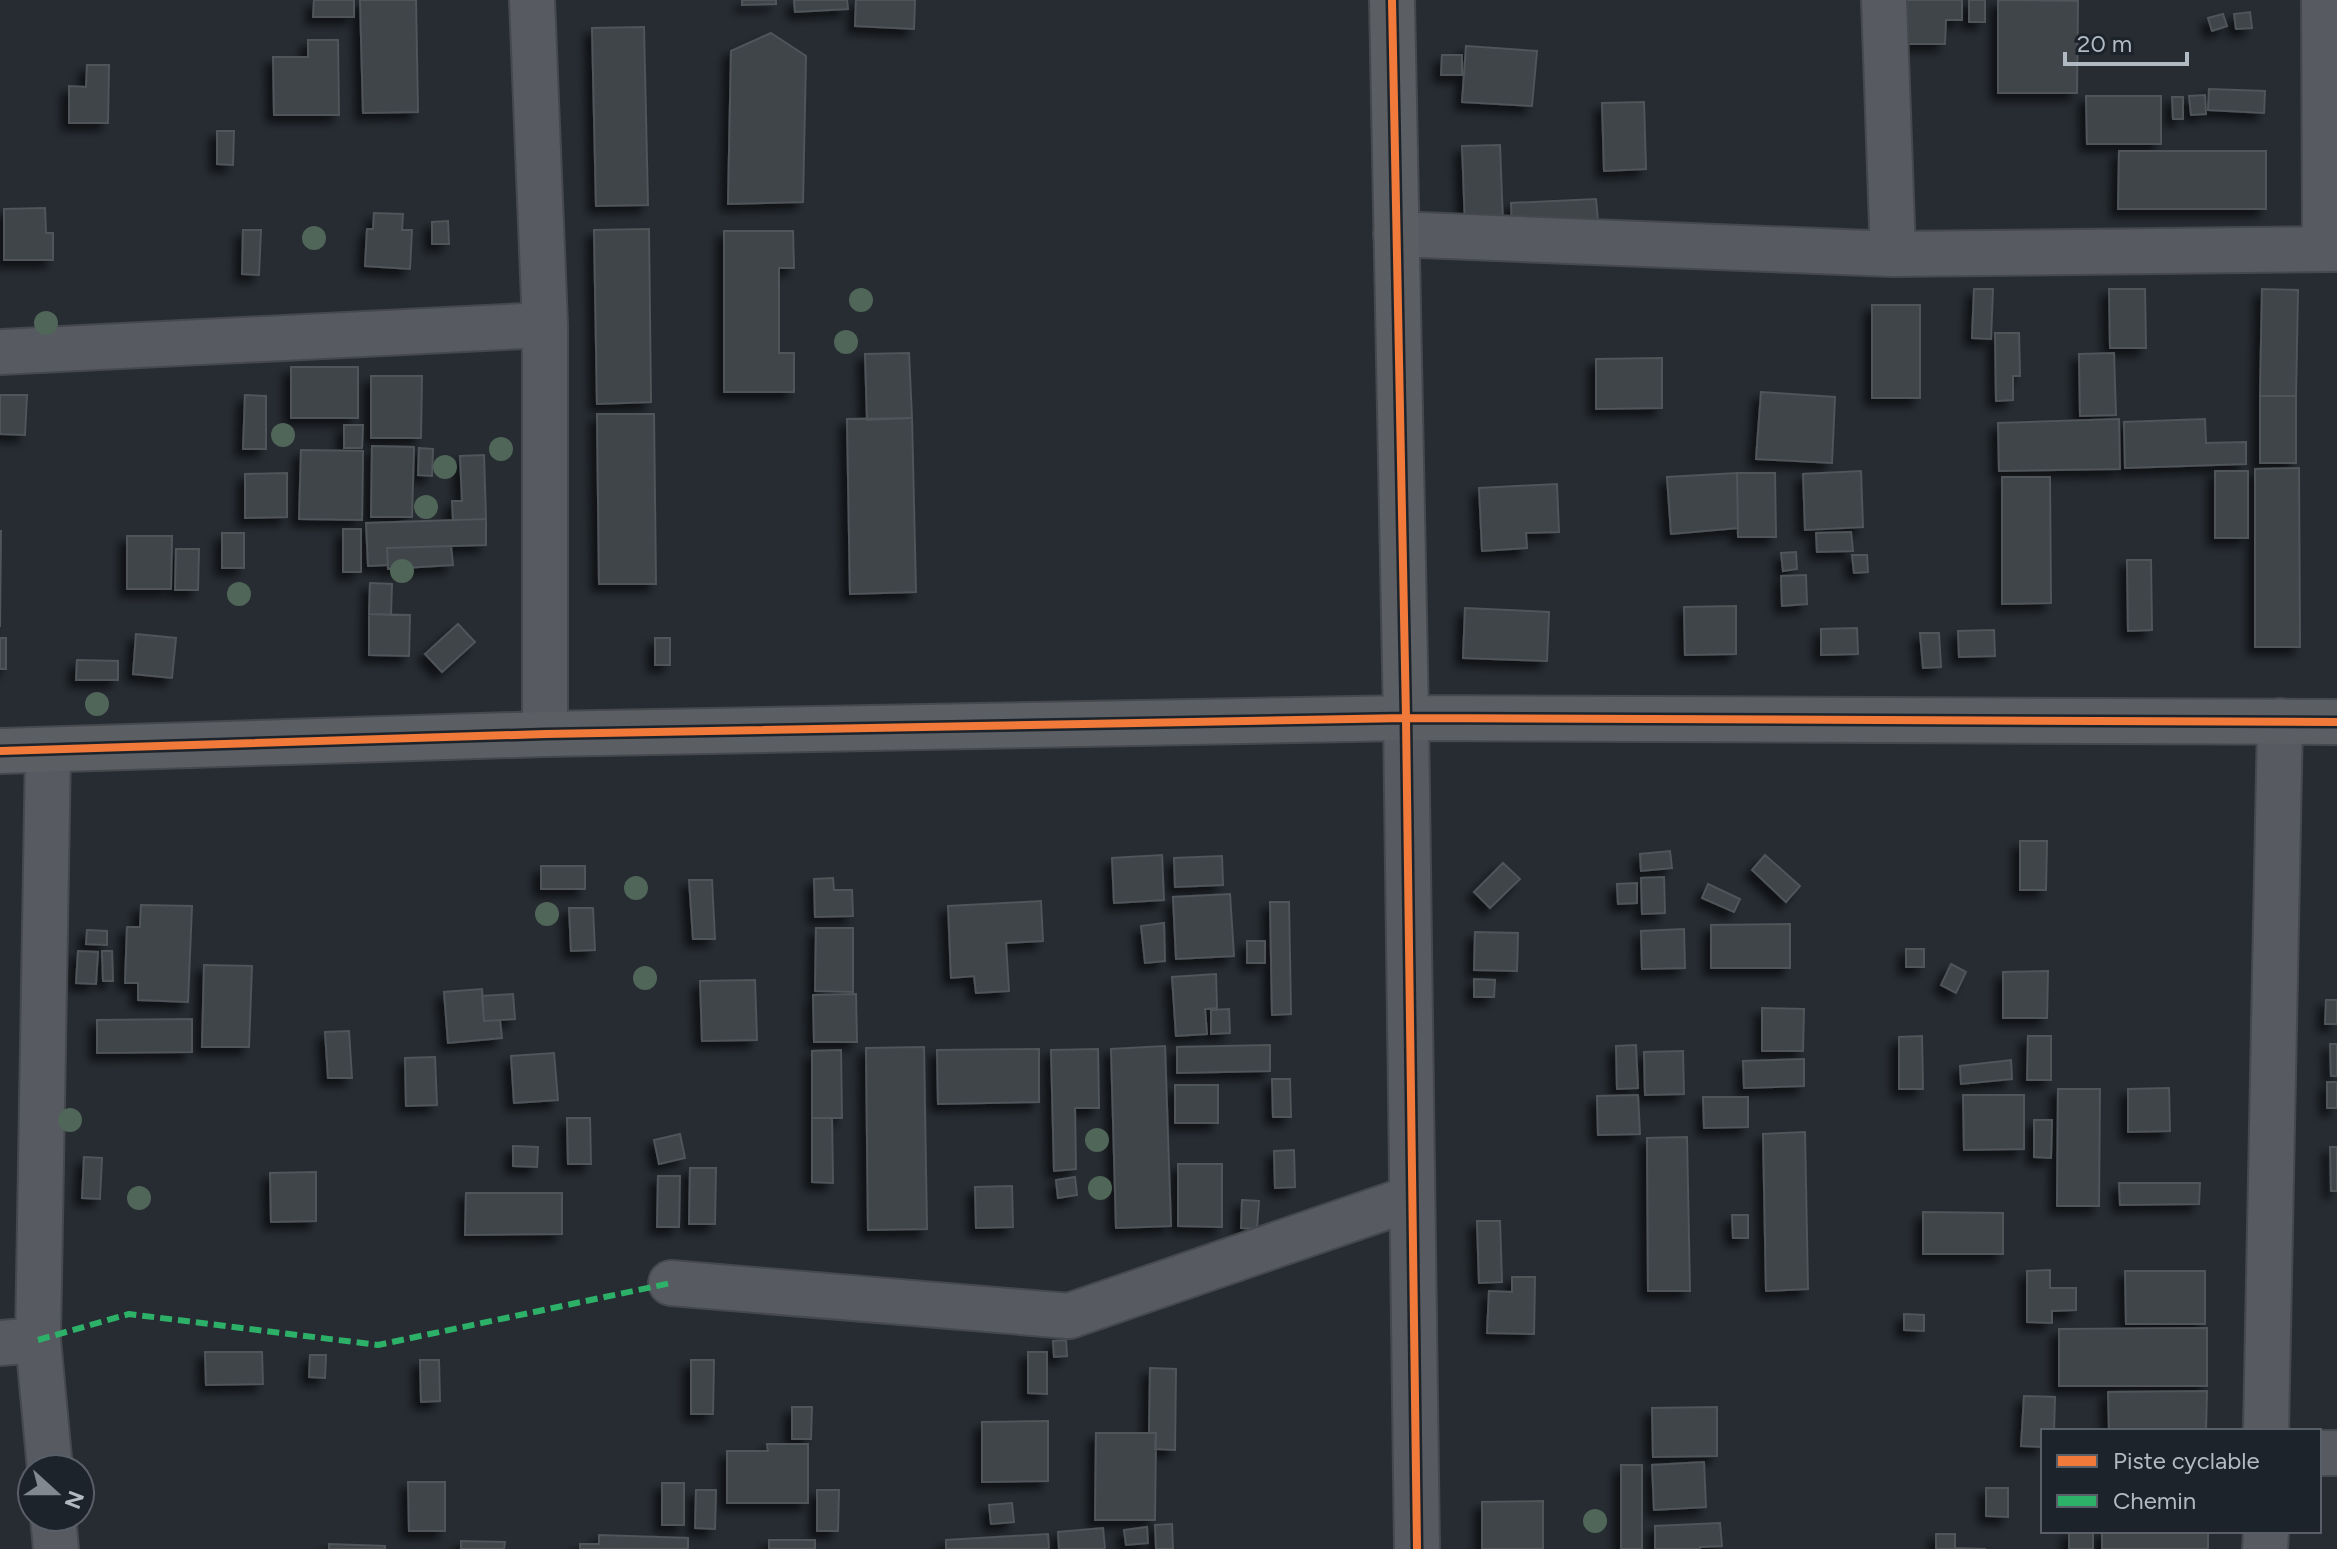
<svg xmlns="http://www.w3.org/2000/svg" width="2337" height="1549" font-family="Figtree,sans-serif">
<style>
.building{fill:#3f4449;stroke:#4f5459;stroke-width:2;filter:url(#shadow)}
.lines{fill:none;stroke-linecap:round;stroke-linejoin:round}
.street-casing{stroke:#45484d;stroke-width:48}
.secondary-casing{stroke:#45484d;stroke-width:48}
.street{stroke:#575a60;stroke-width:44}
.secondary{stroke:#5b5f64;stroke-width:44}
.quiet{stroke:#2db169;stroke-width:6;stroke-dasharray:12 6;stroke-linecap:butt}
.cycleway-casing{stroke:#1c232b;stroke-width:13}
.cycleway{stroke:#f17a3a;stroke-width:8}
.tree{fill:#506659}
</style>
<defs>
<filter id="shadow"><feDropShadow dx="-7" dy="7" stdDeviation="4" flood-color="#0009"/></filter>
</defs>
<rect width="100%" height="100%" fill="#272c32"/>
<path class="building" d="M314,0h40v17h-41z
M360,0h56l2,112 -55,1z
M742,0h34v4l-34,1z
M794,0h53l1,9 -53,3z
M856,0h59l-1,29 -59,-3z
M1899,0h63v20h-16l-1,24h-46z
M1969,0h16v22h-16z
M1998,0l80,1 -1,92h-79z
M2250,12l2,16 -16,1 -2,-15z
M2223,14l4,12 -15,5 -4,-13z
M644,27l4,178 -52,1 -4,-178z
M771,33l35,23 -3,146 -75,2 3,-153z
M308,40h30l1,75h-65l-1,-58h35z
M1466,46l71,5 -5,55 -70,-4z
M1442,55h20v20h-21z
M87,65h22l-1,58h-39v-37l17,1z
M2209,89l56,2 -1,22 -56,-3z
M2205,95l1,19 -15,1 -2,-19z
M2086,96h75v48h-74z
M2172,97h11v22h-10z
M1644,102l2,67 -42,2 -2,-68z
M217,131h17l-1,34 -16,-1z
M1500,145l3,78 -38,2 -3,-79z
M2119,151h147v58h-148z
M1596,199l2,22 -86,5 -1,-23z
M45,208l1,25h7v27h-49v-51z
M374,213l29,1 -1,16h10l-2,39 -45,-3 2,-37h6z
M448,221l1,23h-17v-22z
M649,229l2,173 -54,2 -3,-174z
M243,230h18l-2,45 -17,-1z
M724,231h69l1,37h-15v85h15v39h-70z
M1974,289h19l-2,50 -19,-1z
M2109,289h36l1,59h-36z
M2262,289l36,1 -2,106h-36z
M1872,305h48v93h-48z
M1995,333h24l1,43h-7v24l-17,1z
M909,353l3,65 -45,2 -2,-66z
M2114,353l2,62 -36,1 -1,-62z
M1662,358v50l-66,1v-50z
M291,367h67v51h-67z
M371,376h51l-1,62h-50z
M1761,392l74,5 -3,66 -76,-4z
M0,395h27l-2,40 -25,-1z
M245,395l21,1v53h-23z
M2260,396h36v67h-36z
M597,414h57l2,170h-57z
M912,418l4,174 -66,2 -3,-175z
M2119,419l1,50 -121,2 -1,-48z
M2205,419l1,24 40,-1v22l-121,4 -1,-46z
M344,425h19l-1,23h-18z
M372,446l42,1 -2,70h-41z
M419,448l14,1 -1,27 -14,-1z
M301,450l62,1 -1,69 -63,-1z
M484,455l2,64 -33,1 -1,-19h10l-2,-45z
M2299,468l1,179h-45v-178z
M1861,471l2,56 -58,3 -2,-56z
M2215,471h33v67h-33z
M287,473v44l-42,1v-44z
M1737,473h38l1,64h-38z
M1737,473l1,55 -67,6 -4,-57z
M2002,477h48l1,126 -49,1z
M1557,484l2,48 -33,1 1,15 -45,3 -3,-63z
M486,519v26l-99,3 1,17 -20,1 -2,-43z
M343,529h18v43h-18z
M0,531h1l-1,96z
M1851,532l2,19 -36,1 -1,-19z
M222,533h22v35h-22z
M127,536h45l-1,53h-44z
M451,546l2,19 -65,4 -1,-21z
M176,549h23l-1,41h-23z
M1796,552l1,17 -14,2 -2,-18z
M1852,555h15l1,17 -14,1z
M2127,560h24l1,70 -24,1z
M1806,575l1,29 -25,2 -1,-30z
M370,583l22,1 -1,31 -22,-1z
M1736,606v48l-51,1 -1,-48z
M1465,608l84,4 -2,49 -84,-3z
M369,614l41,1 -1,41 -40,-1z
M458,624l17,18 -33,30 -17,-18z
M1857,628l1,26 -37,1v-26z
M1994,630l1,26 -36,1 -1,-26z
M1920,633h19l2,34 -18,1z
M136,634l40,4 -4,40 -39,-4z
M0,638h6v31h-6z
M655,638h15v27h-15z
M77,660l41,1v19h-42z
M2020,841h27l-1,49h-26z
M1670,851l2,17 -31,3 -1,-17z
M1162,855l2,45 -50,3 -2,-45z
M1765,855l35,31 -14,16 -34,-32z
M1222,856l1,29 -48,2 -1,-29z
M1503,863l17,16 -30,29 -16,-16z
M541,866h44v23h-44z
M1664,877l1,36 -23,1 -1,-36z
M833,878l1,12h18l1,26 -38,1 -1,-38z
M689,880h23l3,59h-22z
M1637,883v20l-19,1 -1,-20z
M1708,884l32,15 -6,13 -32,-14z
M1230,894l4,62 -58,3 -3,-62z
M1041,901l2,40 -37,2 3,48 -33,2 -2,-17 -23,2 -3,-72z
M1270,902h19l2,112 -19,1z
M141,905l51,1 -4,96 -50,-2v-17h-13l2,-56h13z
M569,908h24l2,42 -24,1z
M1164,923l1,38 -20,2 -4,-37z
M1790,924v44h-79v-43z
M816,928h37v64l-38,-1z
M1684,929l1,39 -43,1 -1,-38z
M87,930l20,1v14l-21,-1z
M1475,932l43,1 -1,38 -43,-1z
M1247,941h18v22h-18z
M1906,949h18v18h-18z
M78,951l20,1 -2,32 -20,-1z
M102,951h10l1,30h-10z
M1951,964l15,8 -10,21 -15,-8z
M204,965l48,1 -3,81h-47z
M2048,971l-1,47h-44v-46z
M1216,974l1,34 -12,1 2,25 -31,2 -4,-59z
M1474,979l21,1 -1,17h-20z
M755,980l2,60 -55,1 -2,-60z
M482,989l2,32 16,-1 2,18 -54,5 -4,-51z
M513,994l2,25 -31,2 -2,-25z
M856,994l1,48h-43l-1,-47z
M2326,1000h11v24h-12z
M1762,1008l42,1 -1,42h-41z
M1229,1009l1,24 -19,1v-24z
M192,1019v33l-95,1v-33z
M349,1031l3,47h-24l-3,-46z
M1922,1036l1,53h-24v-52z
M2028,1036h23v44h-24z
M2330,1044h7v32h-6z
M1270,1045v26l-93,2v-26z
M1636,1045l2,43 -21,1 -1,-43z
M1165,1046l6,180 -55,2 -5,-179z
M924,1047l3,182 -59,1 -2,-182z
M1039,1049v53l-101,2 -1,-54z
M1098,1049l1,59h-24l1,61 -22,2 -3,-121z
M841,1050l1,68h-30v-67z
M1683,1051l1,43 -39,1 -1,-43z
M554,1053l4,47 -44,3 -3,-47z
M435,1057l2,48 -31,1 -1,-48z
M1804,1059v27l-60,2 -1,-27z
M2011,1060l1,19 -51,5 -1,-18z
M1272,1079h18l1,38h-18z
M2327,1082h10v26h-10z
M1175,1085h43v38h-43z
M2169,1088l1,43 -42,1v-43z
M2058,1089h42l-1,117h-42z
M1638,1095l2,39 -42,1 -1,-39z
M1963,1095h61v54l-60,1z
M1703,1097h45v30l-44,1z
M567,1118h23l1,46h-23z
M812,1118h20l1,65 -21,-1z
M2034,1120h18l-1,38 -17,-1z
M1805,1132l3,157 -42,2 -3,-157z
M680,1134l5,24 -26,6 -5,-24z
M1687,1137l3,154h-42l-1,-153z
M513,1146l25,1 -1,20 -24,-1z
M2330,1147h7v44h-6z
M1294,1150l1,37 -20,1 -1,-37z
M84,1157l18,1 -2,41 -18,-1z
M1178,1164h44v63l-44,-1z
M690,1168h26l-1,56h-26z
M316,1172v49l-45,1 -1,-49z
M658,1176h22l-1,51h-22z
M1075,1177l2,18 -19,3 -2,-18z
M2119,1183h81l-1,21 -79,1z
M1012,1186l1,41 -37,1 -1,-41z
M466,1193h96v41l-97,1z
M1242,1200l17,1 -2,28 -16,-1z
M1923,1212l80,1v41h-80z
M1732,1215h16v23h-15z
M1477,1221h23l2,61 -23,1z
M2050,1270v18h26v22l-24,1v12l-25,-1v-51z
M2125,1271h80v53h-79z
M1512,1277h23l-1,57 -47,-1 2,-42 23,1z
M1904,1314l20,1v16l-20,-1z
M2207,1328v58h-148v-57z
M1066,1340l1,16 -13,1 -1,-16z
M205,1352h57l1,32 -57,1z
M1028,1352h19v42l-19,-1z
M310,1355h16l-1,23 -16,-1z
M420,1360h19l1,41 -19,1z
M691,1360h23l-1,54h-22z
M1150,1368l26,1 -1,81 -20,-1 1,-16h-7z
M2207,1391l-1,40h-97l-1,-39z
M2024,1396l31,1 -1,34h-11v16l-22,-1z
M792,1407h20l-1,32h-19z
M1717,1407v49l-64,1 -1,-49z
M1048,1421v60l-66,1v-60z
M1096,1433h60l-1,87h-60z
M767,1444h41v59h-81v-52h41z
M1704,1462l2,45 -52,3 -2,-45z
M1621,1465h21v84h-21z
M408,1482h37v49h-36z
M662,1483h22v42h-22z
M1986,1488h22v29l-22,-1z
M696,1490h20l-1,39 -20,-1z
M817,1490h22l-1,41h-21z
M1543,1501v48h-61v-47z
M1012,1503l2,19 -23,2 -2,-19z
M1720,1523l2,23 -22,1v2h-45v-23z
M1172,1524l1,25h-17l-1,-24z
M1147,1527l1,16 -22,2 -2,-15z
M1103,1528l2,21h-46l-1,-17z
M2069,1531h24v18h-24z
M2102,1531h106v18h-106z
M1048,1534l1,15h-103v-9z
M1936,1534h19v14l31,1h-50z
M599,1535l89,3v11h-108v-5h19z
M769,1540h46v9h-46z
M461,1541l44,1 -1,7h-43z
M329,1544l56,2v3h-56z"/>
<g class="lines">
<g class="street-casing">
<path id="street" d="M532,0l13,325v409
M1884,0l9,254
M2324,0l1,249
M1396,234l497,20 444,-5
M0,352l545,-27
M1406,718l11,831
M48,750l-10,590 12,129
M671,1283l398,33 343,-118
M0,1343l38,-3
M2266,1431l14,-710
M2319,1453h18
M53,1517l3,32
M2265,1549l1,-18"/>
</g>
<g class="secondary-casing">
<path id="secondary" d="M1392,0l14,718
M0,751l545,-17 861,-16 931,4"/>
</g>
<use href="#street" class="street"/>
<use href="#secondary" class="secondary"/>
<path class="quiet" d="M38,1340l91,-26 249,31 293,-62"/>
<g class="cycleway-casing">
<path id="cycleway" d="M1392,0l14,718 11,831
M0,751l545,-17 861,-16 931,4"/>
</g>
<use href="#cycleway" class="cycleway"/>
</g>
<g class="tree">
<circle cx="314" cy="238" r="12"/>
<circle cx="861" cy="300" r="12"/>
<circle cx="46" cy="323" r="12"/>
<circle cx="846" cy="342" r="12"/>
<circle cx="283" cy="435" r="12"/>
<circle cx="501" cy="449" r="12"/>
<circle cx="445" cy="467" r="12"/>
<circle cx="426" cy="507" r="12"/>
<circle cx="402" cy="571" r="12"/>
<circle cx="239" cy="594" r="12"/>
<circle cx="97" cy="704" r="12"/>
<circle cx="636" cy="888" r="12"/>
<circle cx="547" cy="914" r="12"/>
<circle cx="645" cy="978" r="12"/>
<circle cx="70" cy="1120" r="12"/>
<circle cx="1097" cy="1140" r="12"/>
<circle cx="1100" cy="1188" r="12"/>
<circle cx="139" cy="1198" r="12"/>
<circle cx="1595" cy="1521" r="12"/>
</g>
<rect x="2041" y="1429" width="280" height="104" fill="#1c232b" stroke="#585f68" stroke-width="2"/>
<rect x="2057" y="1455" width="40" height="12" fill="#f17a3a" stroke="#585f68" stroke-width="2"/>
<text x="2113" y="1469" font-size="24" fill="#b1b9c3">Piste cyclable</text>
<rect x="2057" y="1495" width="40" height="12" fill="#2db169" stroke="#585f68" stroke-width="2"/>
<text x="2113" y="1509" font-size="24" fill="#b1b9c3">Chemin</text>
<g transform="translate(56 1493) rotate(111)"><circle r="38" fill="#1c232b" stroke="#585f68" stroke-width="2"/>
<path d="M0-6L14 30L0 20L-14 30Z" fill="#818890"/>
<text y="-12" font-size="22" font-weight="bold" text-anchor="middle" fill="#b1b9c3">N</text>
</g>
<path d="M2065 52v12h122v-12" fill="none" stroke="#b1b9c3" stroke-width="4"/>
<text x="2077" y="52" font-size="24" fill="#b1b9c3" stroke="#1c232b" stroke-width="6" paint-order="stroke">20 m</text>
</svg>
